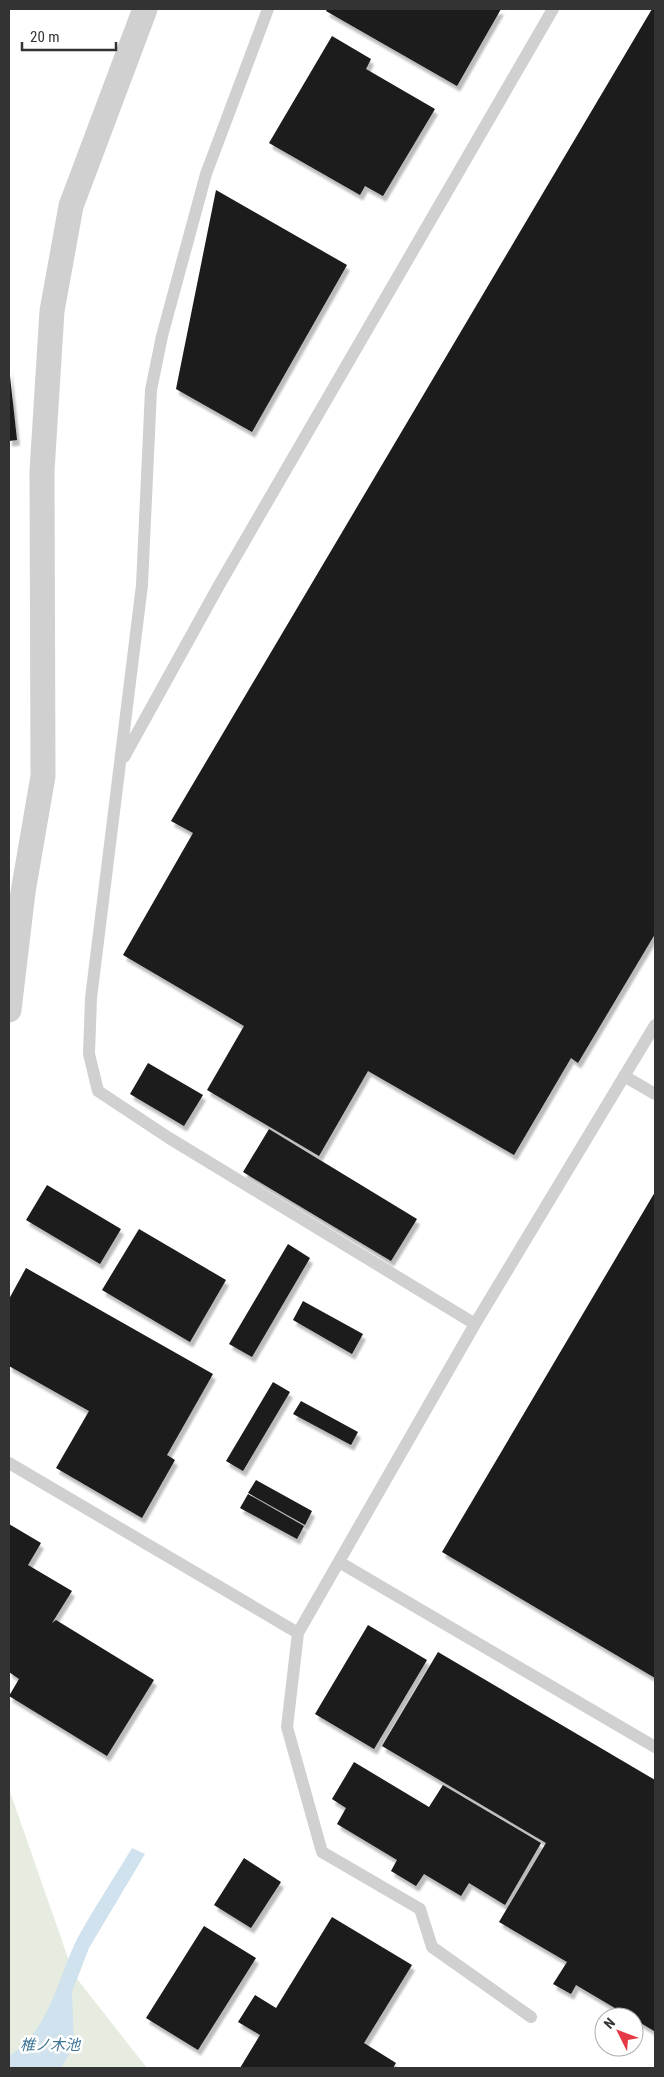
<svg xmlns="http://www.w3.org/2000/svg" width="664" height="2077" font-family="'Roboto Condensed','Noto Sans JP',sans-serif">
<style>
.green{fill:#e6ecdf}
.water{fill:#cfe2ee}
.building{fill:#1a1a1a;filter:url(#shadow)}
.lines{fill:none;stroke-linecap:round;stroke-linejoin:round}
.lane{stroke:#d0d0d0;stroke-width:12}
.street{stroke:#d0d0d0;stroke-width:25}
.labels{text-anchor:middle;dominant-baseline:central;stroke-width:5;stroke-linejoin:round;paint-order:stroke}
.water-label{font-size:15px;font-style:italic;fill:#3f7597;stroke:#fff}
</style>
<defs>
<filter id="shadow"><feDropShadow dx="3" dy="5.5" stdDeviation="1" flood-color="#0004"/></filter>
</defs>
<rect width="100%" height="100%" fill="#fff"/>
<path class="green" d="M9,1789l65,186 73,93h-138z"/>
<path class="water" d="M132,1848l13,6 -56,94 -17,44 2,54 -13,22h-52v-12c41,-26 48,-76 68,-117 17,-31 37,-61 55,-91z"/>
<path class="building" d="M327,9h174l-44,77 -131,-75z
M652,9h3v925l-77,129 -7,-5 -57,97 -146,-84 -49,85 -112,-66 37,-64 -121,-71 70,-122 -22,-12z
M332,36l39,23 -5,10 69,40 -52,87 -18,-10 -5,9 -91,-52z
M216,190l131,75 -95,167 -76,-43z
M9,367l8,73 -8,1z
M148,1063l55,32 -19,31 -54,-32z
M269,1129l148,90 -26,42 -148,-89z
M47,1185l74,44 -21,35 -74,-44z
M655,1192v486l-213,-126z
M139,1229l87,51 -36,62 -88,-52z
M288,1244l22,14 -58,99 -23,-13z
M26,1268l187,106 -46,81 8,5 -33,58 -86,-50 33,-57 -80,-45v-67z
M303,1301l60,33 -11,20 -59,-34z
M273,1382l17,10 -47,79 -17,-10z
M301,1401l57,31 -7,13 -58,-31z
M256,1480l56,31 -7,14 -57,-32z
M248,1494l56,32 -7,13 -57,-31z
M9,1524l32,19 -13,22 44,26 -20,32 4,-3 98,60 -47,76 -98,-60 10,-17 -10,-7z
M368,1625l59,35 -53,89 -59,-35z
M438,1652l217,128v248l-1,3 -20,-12v-2h-4l-54,-32 -5,9 -18,-10 14,-22 -68,-40 47,-79 -164,-97z
M354,1762l75,45 14,-22 98,58 -36,62 -36,-22 -8,13 -37,-22 -8,12 -25,-15 6,-11 -60,-36 9,-16 -14,-9z
M244,1858l37,24 -30,46 -37,-23z
M332,1917l80,48 -48,78 32,20 -3,5h-153l20,-33 -22,-13 17,-27 21,13z
M204,1926l52,32 -58,92 -52,-32z"/>
<g class="lines">
<path class="lane" d="M268,9l-62,165 -44,162 -11,54 -9,195 -51,413 -2,56 9,37 71,47 306,186
M124,757l94,-170 335,-578
M624,1076l31,18
M9,1463l289,170
M339,1562l316,185
M531,2017l-99,-70 -12,-38 -98,-57 -35,-125 11,-94 177,-309 180,-299"/>
<path class="street" d="M9,1010l14,-118 20,-116 -1,-305 10,-160 19,-105 74,-197"/>
</g>
<g class="labels">
<g class="water-label">
<text x="50" y="2045">椎ノ木池</text>
</g>
</g>
<rect width="664" height="2077" fill="none" stroke="#333333" stroke-width="20"/>
<g transform="translate(619 2032) rotate(312)"><circle r="24" fill="#ffffff" stroke="#adadad"/>
<path d="M0-4L9 19L0 12L-9 19Z" fill="#e63946"/>
<text y="-8" font-size="14" font-weight="bold" text-anchor="middle" fill="#333333">N</text>
</g>
<path d="M22 42v8h94v-8" fill="none" stroke="#333333" stroke-width="2.5"/>
<text x="30" y="42" font-size="15" fill="#333333" stroke="#ffffff" stroke-width="4" paint-order="stroke">20 m</text>
</svg>
